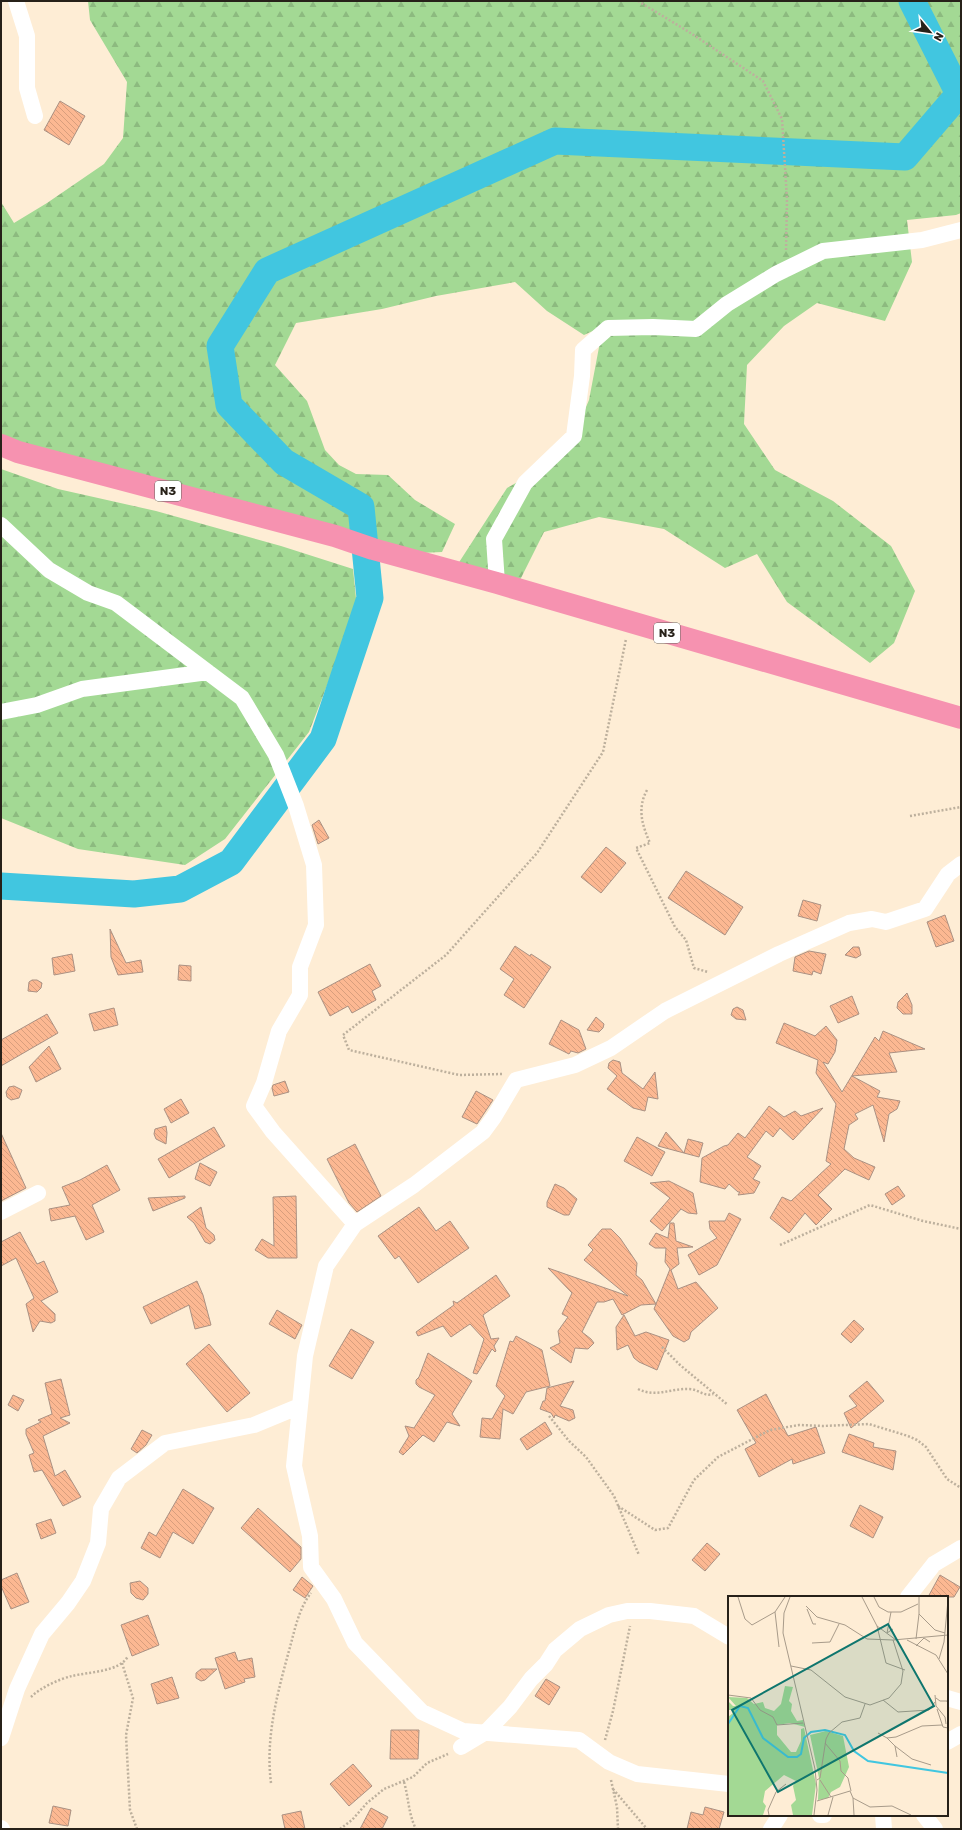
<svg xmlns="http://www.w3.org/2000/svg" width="962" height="1830" font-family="Rubik,sans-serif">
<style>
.forest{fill:url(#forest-firs)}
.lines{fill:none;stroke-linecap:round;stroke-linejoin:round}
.river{stroke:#41c6e0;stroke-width:27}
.building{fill:url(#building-back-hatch);stroke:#aa9183}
.path{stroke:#bdb09d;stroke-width:2.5;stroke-dasharray:2 2;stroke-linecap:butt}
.minor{stroke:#fff;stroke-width:16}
.highway{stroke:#f692b0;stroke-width:22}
.labels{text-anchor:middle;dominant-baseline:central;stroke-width:3;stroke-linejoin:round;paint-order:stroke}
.shield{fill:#fff;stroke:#68645e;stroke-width:1}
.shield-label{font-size:12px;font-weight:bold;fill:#272119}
.inset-river{fill:none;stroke:#41c6e0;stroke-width:2}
.inset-road{fill:none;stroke:#a89b8a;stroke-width:1}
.view{fill:#0f766e;fill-opacity:0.15;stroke:#0f766e;stroke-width:2}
.inset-edge{fill:none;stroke:#272119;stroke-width:2}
</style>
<defs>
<pattern id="forest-firs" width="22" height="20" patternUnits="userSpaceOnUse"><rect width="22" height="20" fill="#a3d994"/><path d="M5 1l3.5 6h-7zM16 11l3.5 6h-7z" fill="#8cba7f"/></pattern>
<pattern id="building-back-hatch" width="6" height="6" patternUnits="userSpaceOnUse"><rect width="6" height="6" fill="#fcb892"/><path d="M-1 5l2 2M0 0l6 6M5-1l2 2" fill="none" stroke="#d89e7d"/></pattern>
</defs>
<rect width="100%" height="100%" fill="#feedd5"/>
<path class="forest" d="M88,1l873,1v211l-5,2 -49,5 5,42 -27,59 -68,-18 -33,23 -37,39 -3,59 31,46 58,31 58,45 24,45 -21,52 -24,20 -83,-61 -30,-48 -32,14 -61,-39 -65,-12 -55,15 -27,54 -61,-19 51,-79 59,-34 23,-54 11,-58 17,-22 -33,15 -37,-24 -32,-29 -79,14 -54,13 -86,14 -21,42 32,36 18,49 14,15 17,9 32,1 27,25 40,24 -13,28 -67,3 -374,-119v-234l13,21 33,-20 57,-39 19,-26 4,-56 -37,-62z
M1,469l57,20 98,22 125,35 72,23 4,39 -48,124 -84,107 -40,26 -107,-16 -77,-31z"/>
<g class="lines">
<path class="river" d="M1,886l133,8 46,-5 51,-27 92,-123 47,-141 -9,-91 -77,-45 -55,-57 -9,-59 47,-75 288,-130 350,16 54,-63 -47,-93"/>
</g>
<path class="building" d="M60,101l25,15 -16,29 -25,-15z
M319,820l10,18 -11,6 -6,-19z
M606,847l20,16 -25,30 -20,-16z
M686,871l57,36 -18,28 -57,-37z
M803,900l18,5 -4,16 -19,-5z
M945,915l9,26 -18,6 -9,-25z
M110,929l16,34 15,-3 2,12 -25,3 -7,-18z
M515,946l15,10 1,-2 20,13 -27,41 -20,-13 10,-16 -14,-10z
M853,947h6l2,8 -5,3 -11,-3z
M809,951l17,3 -5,20 -8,-3 -1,4 -19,-4 2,-14z
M72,954l3,17 -21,4 -2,-17z
M370,964l11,22 -9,5 4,9 -24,13 -4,-7 -18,10 -12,-24z
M179,965l12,1v15l-13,-1z
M32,980h5l5,3 -1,5 -4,4 -9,-1 1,-9z
M907,993l5,12v9h-9l-6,-6 1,-6z
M852,996l7,18 -21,9 -8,-17z
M737,1007l6,3 3,10 -10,-1 -5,-4 2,-6z
M114,1008l4,17 -24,6 -5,-17z
M47,1014l11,19 -57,33v-26z
M596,1017l8,7 -1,4 -4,4 -12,-2z
M561,1020l18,10 7,19 -8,4 -7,-2 -2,3 -20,-10z
M784,1023l31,13 11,-10 11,14 -2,12 -7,12 -5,-2 19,30 33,-55 4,4 4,-10 42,18 -36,4 8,19 -45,4 28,15 -3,6 23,4 -3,8 -8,5 -5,28 -11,-37 -18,9 3,5 -9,6 -5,24 10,9 21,9 -6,13 -24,-11 -27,26 14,14 -16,16 -11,-12 -16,20 -19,-15 12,-21 9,4 40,-37 -5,-3 10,-57 -20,-31 2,-13 -42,-17z
M49,1046l12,23 -25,13 -7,-15z
M613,1060l7,2 2,11 21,16 12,-17 3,27 -10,-2 -3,14 -12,-3 -26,-19 10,-13 -9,-8 1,-5z
M285,1081l4,11 -15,4 -2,-8 1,-3z
M14,1086l8,4 -3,8 -8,2 -4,-3 -1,-5 3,-5z
M476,1091l17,9 -16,24 -15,-7z
M181,1099l8,14 -18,10 -7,-14z
M769,1106l15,11 11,-6 6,5 22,-8 -30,32 -13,-12 -7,9 -7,-6 -19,26 14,9 -8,13 7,3 -6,11 -16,2 2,-3h-2l-9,-8 -4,5 -25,-7 2,-24 22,-12 4,-1 10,-12 7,5z
M166,1126l1,7 -1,11 -10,-5 -2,-5 1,-5z
M214,1127l11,19 -56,32 -11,-19z
M666,1132l18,21 -26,-7z
M1,1133l25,55 -25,13z
M637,1137l28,15 -13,24 -28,-15z
M688,1139l15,4 -4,14 -15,-4z
M355,1144l26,52 -24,16 -8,-9 -22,-44z
M200,1163l17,9 -7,14 -15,-7z
M107,1165l13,25 -28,15 12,27 -18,8 -11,-24 -24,5 -2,-12 21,-4 -8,-18 18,-7z
M669,1181l24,12 4,21 -9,-1 -7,-4 -19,22 -12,-10 20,-23 -20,-15z
M555,1184l9,4 13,11 -8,16h-5l-17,-8v-5z
M898,1186l7,10 -13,9 -7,-11z
M185,1196v2l-32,13 -5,-13z
M296,1196l1,62h-29l-13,-8 7,-11 12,7 -1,-49z
M201,1207l5,21 8,7 1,5 -5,4 -5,-2 -11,-19 -7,-6z
M419,1207l17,24 14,-10 19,27 -51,35 -19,-27 -4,3 -17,-23z
M729,1213l12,6 -24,46 -18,10 -11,-20 29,-17 -7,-9 -1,-8h16z
M670,1223h4l2,18 17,6 -16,1 2,16 -8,6 7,19 18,-7 22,26 -27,24 -2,7 -5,3 -11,-6 -19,-27 16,-40 -5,-7 1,-14h-11l-6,-4 7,-11 12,5z
M602,1229h9l9,9 17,25 -1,12 6,5 14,24 -15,1 -19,10 -9,-16 -9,3h-7l-15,30 9,7 3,4 -6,6 -13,-1 -4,15 -21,-15 10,-5 -2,-12 10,-14 -6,-3 10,-21 -24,-25 80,28 -44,-36 9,-10 -5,-5z
M20,1232l17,32 7,-3 14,31 -17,9 14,13v7l-4,2 -11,-2 -7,11 -7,-28 8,-6 -18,-40 -15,8v-24z
M496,1275l14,21 -27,19 8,24 8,-1 -5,8 2,5 -1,1 -3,-3 -15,25 -4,-1 11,-34 -14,-15 -19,13 -8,-11 -25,10 -2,-4 38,-27 -1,-4 4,2z
M197,1281l6,14 8,30 -16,4 -6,-24 -38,19 -8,-17z
M277,1310l25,15 -7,14 -26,-15z
M624,1315l11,21 11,-4 23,8 -12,30 -18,-8 -5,-4 -6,-13 -11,5 -1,-23z
M854,1320l10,9 -13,14 -10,-9z
M351,1329l23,13 -22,37 -23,-13z
M516,1336l26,14 8,36 -24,6 -13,22 -10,-5 -3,30 -20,-2 2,-19 10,1 13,-23 -9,-10 14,-45 3,1z
M209,1344l41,49 -23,19 -41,-48z
M428,1353l44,28 -20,33 8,12 -13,-4 -13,20 -11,-7 -20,20 -4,-3 10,-16 -4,-10 9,2 21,-33 -16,-8 -3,-3v-4l3,-3z
M61,1379l9,36 -10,3 10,5 -27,13 12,40 10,-6 16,27 -18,9 -21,-36 -8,2 -5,-17 5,-2 -8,-19v-5l15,-7 -3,-2 14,-6 -7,-31z
M574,1381l-14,25 13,4 2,8 -6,3 -14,-6 -1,3 -3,-5 -11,-4 3,-8h2l2,-13z
M867,1381l17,20 -33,27 -7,-15 13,-7 -8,-10z
M766,1394l22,42 28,-9 9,26 -32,11 -1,-5 -33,18 -14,-28 11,-6 -19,-33z
M13,1395l11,5 -6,11 -10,-6z
M545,1422l7,12 -25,16 -7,-11z
M142,1430l10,5 -6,10 -9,8 -6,-4z
M849,1434l25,9 -1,4 23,4 -3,19 -51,-18z
M183,1489l31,19 -21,36 -20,-12 -13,26 -19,-10 8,-16 7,4z
M860,1505l23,12 -10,21 -23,-12z
M258,1508l43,39v12l-11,13 -49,-44z
M51,1519l5,14 -15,6 -5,-15z
M707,1543l13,11 -15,17 -13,-11z
M17,1573l12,29 -18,7 -10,-23v-6z
M940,1575l20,12 -6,10h-26z
M302,1577l11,9 -8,12 -12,-8z
M140,1581l8,7v6l-5,6 -7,-2 -5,-5 -1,-10z
M148,1615l11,30 -27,11 -11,-31z
M235,1652l3,9 14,-3 3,19 -11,2 1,3 -20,7 -10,-31z
M201,1669h16l-12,11 -4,1 -5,-3v-5z
M172,1677l7,21 -22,6 -6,-20z
M546,1679l14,8 -11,18 -14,-9z
M391,1730h28l-1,29h-28z
M353,1764l19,22 -23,20 -19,-22z
M53,1806l18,4 -3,16 -19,-3z
M705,1807l19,5 -5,17h-32l4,-17 12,3z
M371,1808l17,9 -6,12h-22z
M301,1811l4,18h-20l-3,-14z"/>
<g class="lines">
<path class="path" d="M638,1l51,31 74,49 19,38 5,80 -1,53
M647,790c-10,18 -5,35 3,53l-14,5 39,79 11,13 8,28 14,4
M910,816l51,-9
M502,1074l-43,1 -110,-25 -6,-15 103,-80 91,-102 66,-101 23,-113
M780,1245l90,-40 53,16 38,8
M662,1347l18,18 48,40
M638,1389c18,9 33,-1 51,0 9,0 15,8 24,5
M549,1416l20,25 17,16 28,39 25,59
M618,1506l37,24 13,-2 26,-48 24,-23 52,-27 29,-5 24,1 46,-2 39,12 9,4 9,7 21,32 14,9
M122,1663l11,35 -7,37 4,75 7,19
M31,1697c9,-9 28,-18 41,-21 16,-4 48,-4 56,-20
M605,1740l8,-29 17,-85
M611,1780l6,27 1,22
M404,1782c5,17 4,31 12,47
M271,1783c-6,-46 7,-92 19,-136 5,-18 9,-39 21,-54
M613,1789l34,40
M340,1829l12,-9 15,-17 17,-14 29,-12 14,-14 21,-9"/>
<path class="minor" d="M16,1l11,35v52l8,28
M1,525l48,45 39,23 28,10 126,95 34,57 20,51 18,59 2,60 -16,42v28l-21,36 -15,52 -10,23 19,26 82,92
M497,583l-3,-44 31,-56 49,-47 8,-60 1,-26 25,-22 45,-1 43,2 31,-25 49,-30 47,-23 99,-11 39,-10
M1,712l36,-7 45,-16 126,-17
M1,1212l37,-19
M908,1597l26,-33 27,-16
M947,1698l14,4
M1,1738l16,-49 25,-55 26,-31 15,-22 15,-38 3,-34 18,-31 46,-35 89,-18 46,-19
M947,1742l14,-8
M461,1747l25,-15 24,-25 21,-28 15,-15 9,-14 25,-21 29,-14 18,-4h23l44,5 35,21
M729,1784l-92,-10 -28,-12 -30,-22 -116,-9 -41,-19 -67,-69 -21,-44 -23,-32 -1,-31 -16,-70 11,-110 21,-90 29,-42 59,-39 69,-53 11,-15 22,-37 59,-15 36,-17 54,-37 114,-57 70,-31 23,-4 14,3 39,-13 23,-35 13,-10
M820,1815h4
M883,1815l1,14
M924,1815l11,14
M1,1828l1,1
M771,1829l9,-14"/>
<path class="highway" d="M1,445l17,7 317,84 38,13 124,34 464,135"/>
</g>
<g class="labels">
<g class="shield">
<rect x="155" y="481" width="26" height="20" rx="3"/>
<rect x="654" y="623" width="26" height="20" rx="3"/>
</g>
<g class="shield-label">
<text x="168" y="491">N3</text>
<text x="667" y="633">N3</text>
</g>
</g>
<g transform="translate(728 1596)">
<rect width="220" height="220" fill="#feedd5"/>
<path d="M57,90l8,1 -4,14 3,3 -1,7 6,10 6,-1 2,7 -15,-4 -13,2v10l14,17h5l5,-11v-12l3,-1 12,56 -4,31h-19l-2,-10 5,-5 -3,-14 3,-5 -12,-6 -19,16 -2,11 3,4 -3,9h-35v-98l5,-4 -1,-3h-4v-9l5,5h3l-8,-9 19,1 7,6 9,-2 2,6 9,3 7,-7zM98,135l17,5 6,31 -9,20 -9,5 -3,6 -10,2 1,-22 -9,-43z" fill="#a3d994"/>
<path class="inset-river" d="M0,128l12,-18 8,2 15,30 25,19h9l4,-3 3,-16 7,-6 14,-2 20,5 9,16 14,10 80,12"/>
<path class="inset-road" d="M10,1l7,22 7,6 23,-13 10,-15M62,1l-6,16 -1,20 32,136 2,21 -3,25M134,1l15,29 19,14M146,1l5,10 9,5h13l17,-8M191,1v17l16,16 10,3M78,10l11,11 28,8 22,14 26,1 55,-5M79,13l6,15h3M47,16l4,35M163,16l-4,21 6,-4M149,30l9,37 19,7M188,43l3,-25M179,44l29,15 12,19M84,47l18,-1 9,-18M188,50l8,-8 6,4M211,63l5,-17 4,-42M63,70l20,4 34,27 25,8 19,-7 12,-14 2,-13 -10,-31M0,99l23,3 9,12 13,7 4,8 26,-2M207,99l1,11 9,11 1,7M208,102l4,3h7l1,3M155,104l15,12 31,-2 6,-8M209,113l6,18 5,1M150,137l9,5 9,-1 26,-11 20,-1M159,142l8,8 2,11M97,147l15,18 1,10 7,7 3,13M167,150l17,13 19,6M89,184l3,-2 6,-39 3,-6 13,-11 18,-4 5,-14M92,184l11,17M125,202l1,17M89,205l33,-10 3,7 17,9 22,-1 19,9M41,219l-1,-5 8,-18 10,-8M100,219l5,-18"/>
<path class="view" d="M160,28l46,82 -156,86 -46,-82z"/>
<rect width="220" height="220" class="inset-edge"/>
</g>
<rect width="962" height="1830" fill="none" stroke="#272119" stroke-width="4"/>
<g transform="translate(930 32) rotate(119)" stroke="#ffffff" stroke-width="3" paint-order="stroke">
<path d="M0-3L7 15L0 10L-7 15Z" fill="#272119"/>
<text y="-6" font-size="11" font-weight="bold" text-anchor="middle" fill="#272119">N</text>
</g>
</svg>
